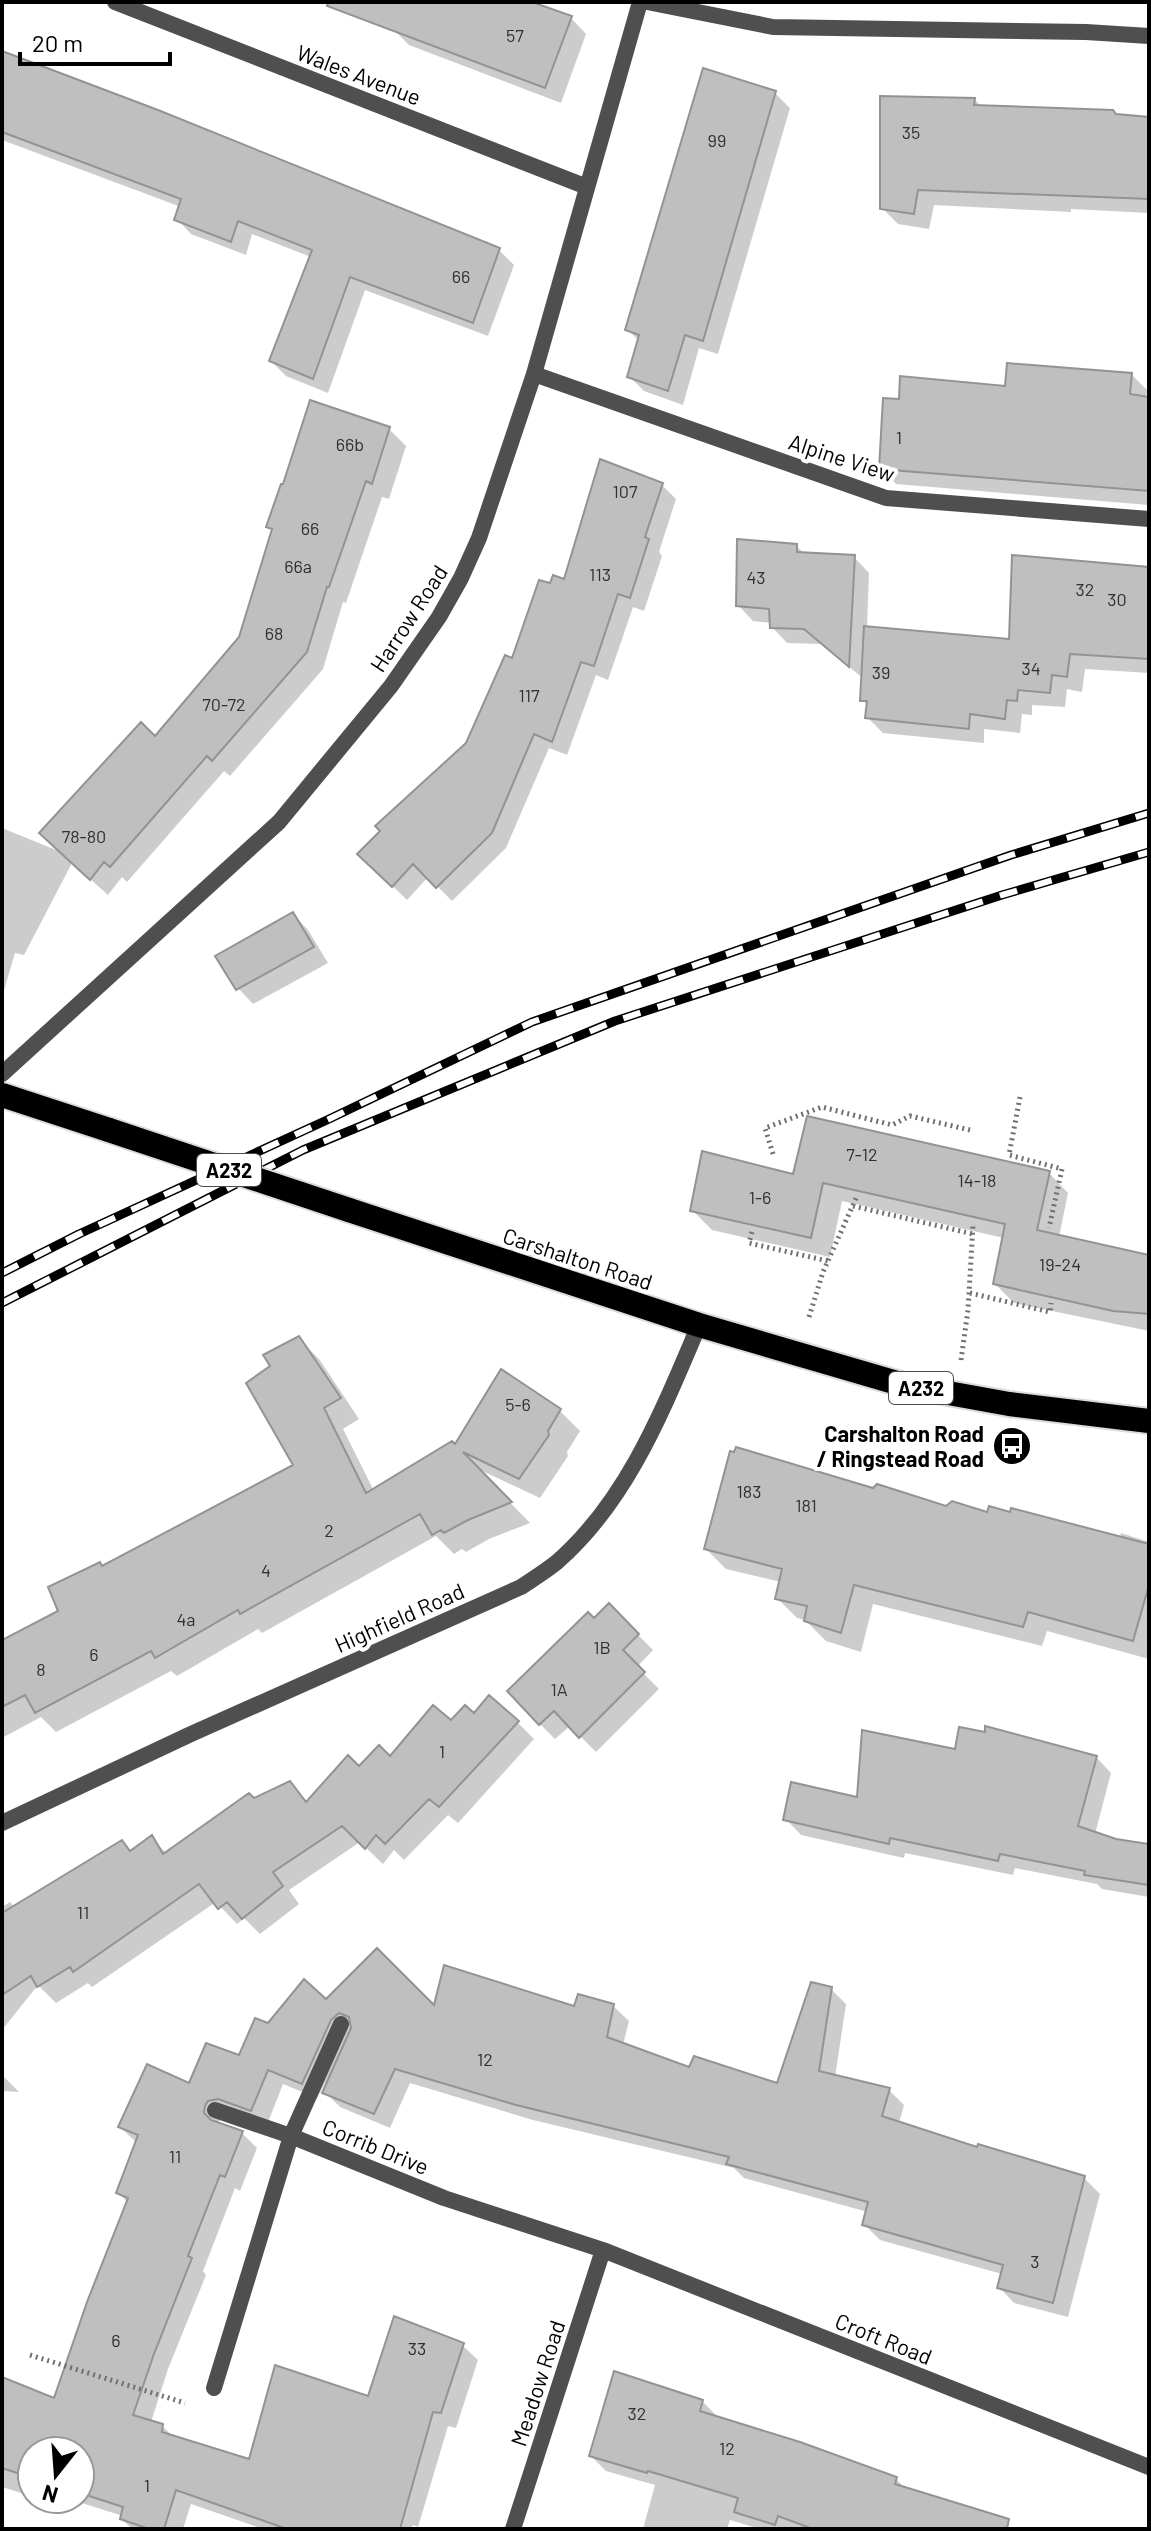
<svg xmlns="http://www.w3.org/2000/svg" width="1151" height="2531" font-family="Barlow,sans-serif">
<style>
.shadow{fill:#0003}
.building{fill:#bfbfbf;stroke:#939393;stroke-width:2}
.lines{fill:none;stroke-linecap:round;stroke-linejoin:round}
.highway-casing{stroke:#dbdbdb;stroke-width:28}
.path{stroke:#717171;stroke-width:5;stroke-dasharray:2 4;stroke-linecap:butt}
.street{stroke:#4f4f4f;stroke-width:16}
.highway{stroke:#000;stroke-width:24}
.rail-casing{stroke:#000;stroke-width:9}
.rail{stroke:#fff;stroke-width:6;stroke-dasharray:18;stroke-linecap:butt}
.highway-bridge-casing{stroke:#dbdbdb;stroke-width:28;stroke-linecap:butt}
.highway-bridge{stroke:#000;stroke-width:24}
.labels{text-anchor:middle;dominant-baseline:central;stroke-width:8;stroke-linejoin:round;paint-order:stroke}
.number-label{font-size:18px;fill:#303030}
.shield{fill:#fff;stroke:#4c4c4c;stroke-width:2}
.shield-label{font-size:20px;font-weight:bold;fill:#000}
.street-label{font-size:22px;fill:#000;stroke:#fff}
.poi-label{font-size:22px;font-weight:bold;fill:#000;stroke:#fff;text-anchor:end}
</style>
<rect width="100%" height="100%" fill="#fff"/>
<path class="shadow" d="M320,2h206l45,16 15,16 -25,69 -152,-58 -14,-14z
M2,52l497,198 15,15 -26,71 -123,-46 -37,103 -42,-17 -15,-15 40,-104 -59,-23 -6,21 -55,-21 -14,-15 4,-12 -179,-67z
M775,93l15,15 -72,246 -19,-6 -16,57 -39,-14 -15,-15 10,-35 -12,-12z
M975,100l7,7 146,21 21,-5v90l-78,-4v3l-137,-7 -5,24 -31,-5 -16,-16z
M1131,374l16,16 -1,9h3v106l-253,-21 -15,-16 20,-67z
M389,429l17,17 -17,53 -7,-2 -36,106 -3,-1 -20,67 -93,107 -6,-5 -97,111 -5,-5 -14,18 -36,-32 -48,92 -9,-2 -13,44v-169l59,24 180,-214 33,-106 -5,-5z
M661,484l15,15 -17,53 3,4 -18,55 -11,-4 -25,73 -12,-5 -29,80 -18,-7 -43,100 -54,53 -24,-24 -21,23 -47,-46 108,-110 83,-158 15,-4z
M796,546l9,8 49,3 15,16 -2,55 144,14 138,-73v104l-64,-4 -3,23 -15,-3 -2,18 -33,-2v10l-10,-1 -2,19 -36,-4v14l-101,-10 -16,-16 2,-11 -7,-6 2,-21 -43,-35 -34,-1 -15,-16v-4l-19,-2 -15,-16z
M293,914l15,16 20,33 -75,41 -15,-16z
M1049,1173l19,20 -9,44 90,20v74l-135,-28 -19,-19 9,-46 -162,-37 -12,56 -118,-27 -20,-20 103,-34z
M299,1339l20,20 40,60 -16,10 31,62 81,-44 105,-36 20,20 -13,21 1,4 -28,42 -64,-30 54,55 -41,16 -23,13 -4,-3 -8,5 -18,-18 -174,97 -4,-4 -81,47 -6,-5 -115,61 -15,-15 -39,21v-96l59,-30 42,-44 193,-102 -23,-100z
M874,1491l73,17 173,30 1,-5 28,9v117l-102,-28 -5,15 -169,-42 -12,48 -35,-11 -21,-21 -8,-2 -20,-20 4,-16 -55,-13 -20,-20z
M609,1606l44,44 -16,17 22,22 -63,63 -26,-26 -15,13 -15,-15 55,-104z
M475,1716l42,6 17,17 -76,84 -10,-8 -44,45 -10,-10 -11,14 -23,-22 -71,48 10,14 -39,30 -16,-16 -7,6 -21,-22 -124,85 -4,-4 -32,20 -18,-18 -36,45v-123l8,-5 5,6 116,-56 21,-14 15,16 87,-54 35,-17 19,19 51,-33 31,-10 62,-36z
M957,1751l139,6 15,16 -16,61 21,7 33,5v51l-47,-8 -5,-5 -82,-16 -2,7 -108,-22 -1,5 -103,-23 -15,-16 72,-20z
M831,1989l15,15 -11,73 54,13 15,15 -5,18 79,27 106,28 16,16 -32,123 -54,-14 -15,-16 3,-13 -122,-34 -16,-16 4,-12 -124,-34 -10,-10 -201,-48 -123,-37 -20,45 -50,-21 -15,-15 4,-9 -3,-2 -9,17 -34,-14 -16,41 -43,-9 -5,5v4l23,8 15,15 -17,43 -5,-3 -32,83 3,4 -38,94 -17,53 11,4 13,12 75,23 119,-62 93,-54 16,15 -22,68 -8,-2 -30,101 -5,-2 -2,4h-148l-72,-25 -8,25h-51l-10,-10 1,-3 -54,-17h11v-48h-48l-1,45 -29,-9v-88l54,2 72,-198 -10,-11 19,-49 -17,-16 120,-69 28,-33 58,-23 110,7h140l37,-3 16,15 -6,24 67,24 88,17z
M2,2075l17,17 -17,-1z
M702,2401l15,15 179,63 11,11 99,39h-246l-30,-9 -3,9h-84l12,-44 -49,-14 -15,-15z"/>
<path class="building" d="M328,2h204l40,14 -27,72 -218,-82z
M2,51l156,59 342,138 -27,75 -123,-46 -37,102 -44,-18 43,-111 -74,-29 -7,21 -57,-22 7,-21 -179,-67z
M703,68l73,23 -73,250 -18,-6 -17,56 -41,-14 12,-42 -14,-5z
M880,96l95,2 -1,7 139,5 3,4 33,3v82l-231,-9 -4,24 -34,-5z
M1007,363l125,10 -2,21 19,3v94l-270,-22 4,-71 16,1 1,-23 105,10z
M310,400l80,27 -18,57 -6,-3 -37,106h-2l-20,65 -95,109 -5,-5 -97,111 -6,-5 -14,18 -51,-47 102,-111 14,14 84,-99 33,-108 -6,-2 15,-43h2z
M600,459l63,24 -18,54 4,2 -19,59 -12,-4 -24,72 -13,-4 -29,80 -18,-8 -42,99 -56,55 -23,-24 -21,23 -35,-33 23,-23 -5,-5 91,-83 39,-88 7,3 27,-78 11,3 3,-8 11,4z
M737,539l60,5v8l58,3 -6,112 -45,-38 -34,-1 -1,-19 -33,-3z
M1012,555l137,12v92l-79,-5 -3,23 -15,-2 -2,18 -32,-3 -1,11 -10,-1 -2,19 -35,-5 -1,15 -104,-11 2,-17h-7l4,-75 145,13z
M293,912l21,35 -78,43 -21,-34z
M807,1116l243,55 -13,59 112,25v59l-36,-3 -120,-27 12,-60 -182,-41 -12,55 -121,-27 12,-60 91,23z
M299,1336l42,62 -17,10 42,85 86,-52 3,3 46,-75 60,40 -13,22 1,4 -30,44 -56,-27 49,50 -44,18 -24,13 -3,-3 -9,5 -12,-21 -180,100 -2,-4 -83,48 -4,-7 -116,62 -10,-18 -23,12v-67l56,-29 -10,-24 52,-25 2,4 191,-101 -47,-82 24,-17 -7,-11z
M736,1447l137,41 4,-4 69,22 6,-5 35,11 2,-6 21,6 1,-4 138,36v41l-16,56 -105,-29 -5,15 -169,-42 -13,48 -37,-12 3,-15 -32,-7 7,-30 -78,-20 26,-98 4,1z
M609,1603l30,31 -16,16 22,22 -66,66 -25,-27 -15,14 -32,-34 81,-79 6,6z
M489,1695l30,26 -80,86 -10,-8 -44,45 -9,-9 -11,14 -23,-23 -69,46 10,14 -41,33 -15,-17 -9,7 -19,-25 -126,88 -3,-5 -33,20 -6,-11 -29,19v-82l120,-73 8,11 22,-16 11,19 86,-61 5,5 36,-17 16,21 42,-47 11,11 20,-21 11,11 43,-51 18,15 14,-15 9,8z
M985,1726l112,30 -19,70 38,13 33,5v41l-65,-10 1,-4 -85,-17 -2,7 -108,-23 -1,6 -106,-24 8,-38 66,15 5,-67 93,19 4,-22 26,5z
M377,1948l57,57 10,-40 130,41 4,-12 36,10 -7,33 82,30 5,-11 83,27 34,-101 21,5 -13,84 71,17 -8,28 95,31 1,-3 107,32 -32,127 -56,-15 6,-23 -141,-40 6,-23 -142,-38 3,-7 -213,-52 -121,-36 -21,45 -52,-21 29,-65 -2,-11 -10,-4 -8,7 -29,64 -34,-14 -17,41 -33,-12 -10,2 -3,5 -1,7 7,7 32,11 -18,46 -5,-2 -32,81 4,2 -38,96 -21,61 30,9 -1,8 87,27 26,-94 93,31 26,-80 70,27 -23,70 -8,-1 -33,117h-113l-111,-39 -12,39h-15l-29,-10 3,-12 -43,-14v-42h-48v27l-30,-10v-91l52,21 33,-96 41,-104 -12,-5 22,-58 -20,-8 29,-63 42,19 17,-40 33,12 16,-37 13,5 36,-44 22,20z
M614,2371l89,29 -3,11 100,31 97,35 -2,7 114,35 -2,10h-194l-35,-13 -3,9 -41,-13 4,-14 -90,-27 -1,2 -58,-17z"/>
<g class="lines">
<g class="highway-casing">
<path id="highway" d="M2,1095l107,35
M349,1210l350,115 205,60 105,19 140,17"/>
</g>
<path class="path" d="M1020,1097l-11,58 53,14 -13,59
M773,1154l-8,-26 57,-21 70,18 18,-9 60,14
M853,1206l120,28
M752,1232l-3,11 79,18
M970,1293l80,19 1,-9
M809,1317l14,-45 34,-76
M961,1360l7,-50 5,-85
M30,2355l155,48"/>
<path class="street" d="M115,2l472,185
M647,2l126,25 313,5 63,4
M534,374l352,124 263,21
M2,1074l277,-252 112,-136 48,-69 22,-39 18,-40 55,-164 106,-372
M2,1823l189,-89 330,-147c12,-8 25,-16 36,-25 71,-62 106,-153 142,-237
M215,2110l76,26 50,-112
M214,2388l77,-252 153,62 159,52 546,217
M513,2529l90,-279"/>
<use href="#highway" class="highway"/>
<g class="rail-casing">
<path id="rail" d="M2,1273l77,-39 248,-114 205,-98 479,-167 138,-42
M2,1303l301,-153 312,-129 387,-126 147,-43"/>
</g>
<use href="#rail" class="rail"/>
<g class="highway-bridge-casing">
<path id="highway-bridge" d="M109,1130l240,80"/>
</g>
<use href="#highway-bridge" class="highway-bridge"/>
</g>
<defs>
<g id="bus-disc" transform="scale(2)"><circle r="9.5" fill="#000" stroke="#fff"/><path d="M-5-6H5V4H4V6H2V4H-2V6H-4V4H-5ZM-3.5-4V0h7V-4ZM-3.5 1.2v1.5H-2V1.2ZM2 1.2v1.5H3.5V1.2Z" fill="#fff"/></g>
</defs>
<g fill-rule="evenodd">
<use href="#bus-disc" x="1012" y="1446"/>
</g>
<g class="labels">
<g class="number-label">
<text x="515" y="35">57</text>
<text x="911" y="132">35</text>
<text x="717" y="140">99</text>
<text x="461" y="276">66</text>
<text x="899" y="437">1</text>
<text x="350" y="444">66b</text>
<text x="625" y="491">107</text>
<text x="310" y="528">66</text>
<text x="298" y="566">66a</text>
<text x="600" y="574">113</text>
<text x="756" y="577">43</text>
<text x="1085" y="589">32</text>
<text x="1117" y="599">30</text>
<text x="274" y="633">68</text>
<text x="1031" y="668">34</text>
<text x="881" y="672">39</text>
<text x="529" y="695">117</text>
<text x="224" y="704">70-72</text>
<text x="84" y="836">78-80</text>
<text x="862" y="1154">7-12</text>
<text x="977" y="1180">14-18</text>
<text x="760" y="1197">1-6</text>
<text x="1060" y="1264">19-24</text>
<text x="518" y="1404">5-6</text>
<text x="749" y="1491">183</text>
<text x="806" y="1505">181</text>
<text x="329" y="1530">2</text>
<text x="266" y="1570">4</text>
<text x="186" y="1619">4a</text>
<text x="602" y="1647">1B</text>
<text x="94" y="1654">6</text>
<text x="41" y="1669">8</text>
<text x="559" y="1689">1A</text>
<text x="442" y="1751">1</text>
<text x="83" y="1912">11</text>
<text x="485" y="2059">12</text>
<text x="175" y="2156">11</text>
<text x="1035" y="2261">3</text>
<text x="116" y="2340">6</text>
<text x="417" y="2348">33</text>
<text x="637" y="2413">32</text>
<text x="727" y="2448">12</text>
<text x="147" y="2485">1</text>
</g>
<g class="shield">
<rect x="197" y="1154" width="64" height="32" rx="6"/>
<rect x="889" y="1372" width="64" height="32" rx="6"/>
</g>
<g class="shield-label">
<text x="229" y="1170">A232</text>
<text x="921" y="1388">A232</text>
</g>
<g class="street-label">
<text transform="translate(359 74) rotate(21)">Wales Avenue</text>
<text transform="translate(842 457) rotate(18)">Alpine View</text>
<text transform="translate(408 618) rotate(-57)">Harrow Road</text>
<text transform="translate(578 1258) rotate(18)">Carshalton Road</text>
<text transform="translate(399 1617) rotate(-24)">Highfield Road</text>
<text transform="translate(376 2146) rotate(22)">Corrib Drive</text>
<text transform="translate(884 2338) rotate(22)">Croft Road</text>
<text transform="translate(537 2383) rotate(-72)">Meadow Road</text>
</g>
<g class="poi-label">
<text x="984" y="1433">Carshalton Road<tspan x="984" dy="25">/ Ringstead Road</tspan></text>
</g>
</g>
<rect width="1151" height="2531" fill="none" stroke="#000000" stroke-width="8"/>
<g transform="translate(56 2475) rotate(197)"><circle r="38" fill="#ffffff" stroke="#999999" stroke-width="2"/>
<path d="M0-6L14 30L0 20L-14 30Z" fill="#000000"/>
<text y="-12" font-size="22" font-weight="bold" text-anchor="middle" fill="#000000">N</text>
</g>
<path d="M20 52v12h150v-12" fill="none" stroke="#000000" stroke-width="4"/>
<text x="32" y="52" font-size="24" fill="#000000" stroke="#ffffff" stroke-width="6" paint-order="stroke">20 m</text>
</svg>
